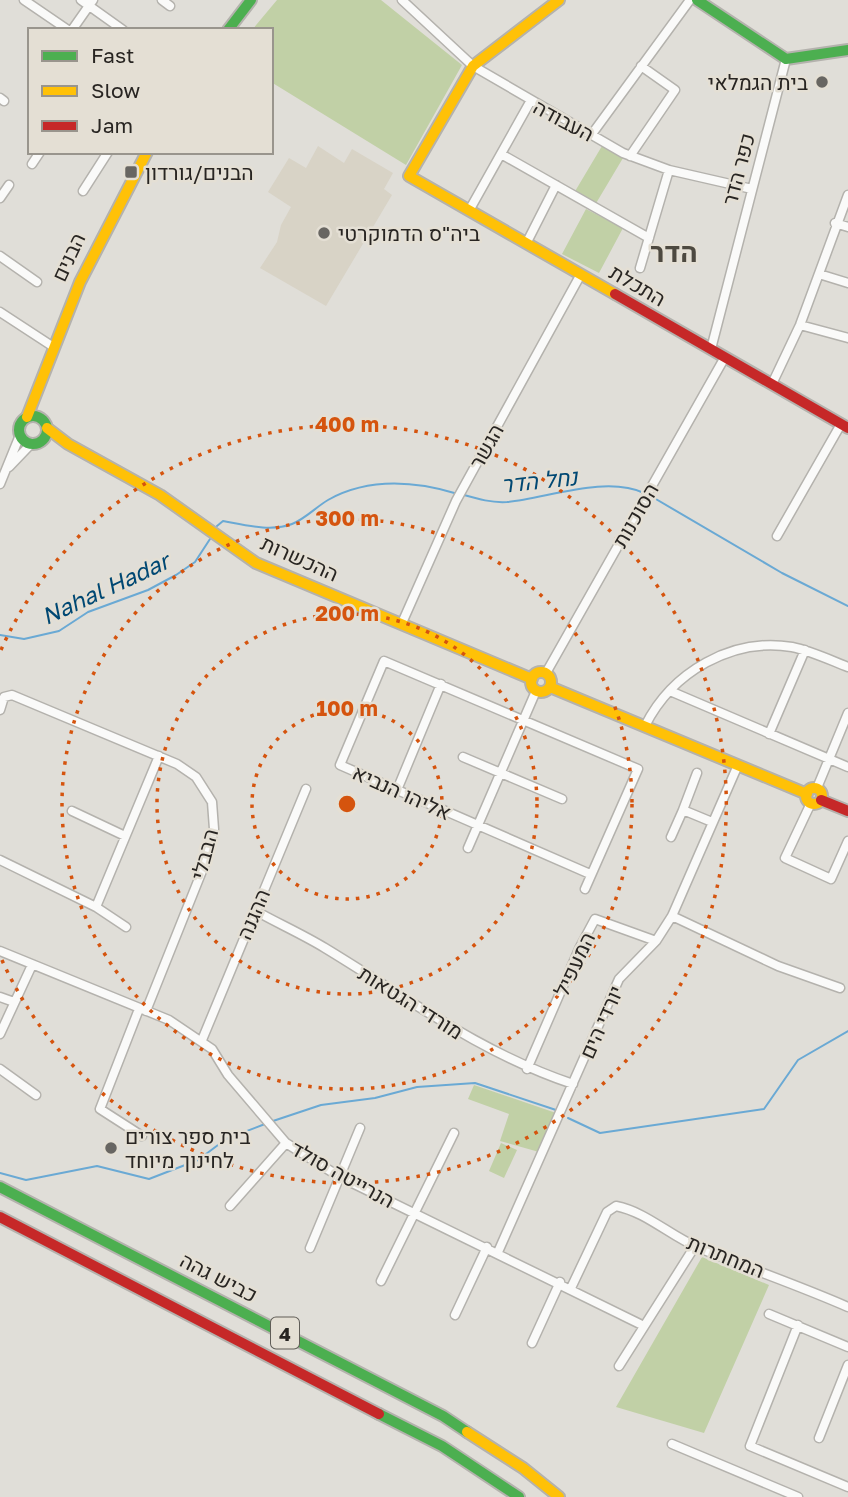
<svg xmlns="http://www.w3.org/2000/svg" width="848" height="1497" font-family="'Golos Text',Heebo,sans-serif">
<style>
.built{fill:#d8d3c6}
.green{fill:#c1d0a6}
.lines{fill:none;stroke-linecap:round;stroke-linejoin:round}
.stream{stroke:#6aa9d4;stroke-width:2}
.street-casing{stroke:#b4b2ad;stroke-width:11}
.fast-casing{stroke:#b4b2ad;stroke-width:14}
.slow-casing{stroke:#b4b2ad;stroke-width:14}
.jam-casing{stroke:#b4b2ad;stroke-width:14}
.street{stroke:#fafaf9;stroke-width:8}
.fast{stroke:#4caf50;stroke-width:10}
.slow{stroke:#ffc107;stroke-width:10}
.jam{stroke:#c62828;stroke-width:10}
.ring{fill:none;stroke:#d5540e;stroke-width:3.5;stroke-dasharray:3.5 7}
.poi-dot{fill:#686662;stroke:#e4dfd4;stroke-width:2.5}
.labels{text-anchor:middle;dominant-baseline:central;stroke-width:5;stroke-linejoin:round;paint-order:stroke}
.shield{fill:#e4dfd4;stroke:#605d57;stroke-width:2}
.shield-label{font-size:19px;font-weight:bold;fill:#282522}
.poi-label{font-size:21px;fill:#282522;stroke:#e4dfd4;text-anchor:start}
.street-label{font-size:21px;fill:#282522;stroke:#e4dfd4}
.water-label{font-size:23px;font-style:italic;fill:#004873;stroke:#e4dfd4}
.district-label{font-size:28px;font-weight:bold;fill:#4d4940;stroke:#e4dfd4}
.centre{fill:#d5540e;stroke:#e4dfd4;stroke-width:3.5}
.ring-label{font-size:21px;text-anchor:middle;font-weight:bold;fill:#d5540e;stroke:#e4dfd4;stroke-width:5;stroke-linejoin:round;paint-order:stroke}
</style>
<rect width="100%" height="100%" fill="#e0ded8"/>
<path class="built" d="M318,146l26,17 8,-14 41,24 -9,16 8,6 -66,111 -66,-38 17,-26 4,-17 10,-18 -23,-15 21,-34 17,10z"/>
<path class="green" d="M277,0h104l81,65 -56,100 -135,-83v-52h-19z
M602,146l21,12 -28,47 -21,-12z
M586,209l37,19 -24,45 -37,-19z
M474,1085l82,28 -17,39 -39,-11 9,-27 -41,-15z
M501,1143l16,7 -13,28 -15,-7z
M702,1257l67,28 -65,148 -88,-26z"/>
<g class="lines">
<path class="stream" d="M464,495c14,4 28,8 43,7 40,-4 99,-27 137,-9
M649,495l133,78 66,33
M217,526l6,-5c22,4 48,11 69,3 13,-5 24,-17 36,-24 41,-23 87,-19 130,-6
M0,635l24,4 35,-8 29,-19 60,-22 28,-15 19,-13 15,-23
M568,1118l32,15 164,-24 34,-49 50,-29
M273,1121l48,-16 54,-7 42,-11 58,-4 81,27
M0,1173l26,7 71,-14 52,13 49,-19 28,-21 39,-15"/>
<g class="street-casing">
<path id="street" d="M24,0l44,30
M81,0l42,30
M162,0l8,6
M402,0l71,66 150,87 46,17 83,19
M72,30l21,-30
M0,98l4,3
M592,134l98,-134
M501,154l148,84
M630,156l45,-66 -34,-24
M32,164l8,-12
M83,191l25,-39
M0,198l9,-13
M470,209l60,-107
M835,223l13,4
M527,242l29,-57
M0,256l37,26
M640,268l29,-98
M819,274l29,9
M0,312l52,34
M800,325l48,13
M711,349l75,-290
M772,384l28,-59 48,-130
M9,467l23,-24
M0,484l20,-49
M777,536l64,-112
M402,623l54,-122 125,-227
M546,673l179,-316
M670,691l178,76
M0,710l4,-13 8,-2 165,69 19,13 16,25 2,27 -8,32 -60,150
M645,726c27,-54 87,-89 147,-79 19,4 38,13 56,20
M769,734l36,-84
M463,757l99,42
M697,773l-14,37 29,12
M817,788l31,-75
M397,790l44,-106
M811,803l-26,55 46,21 17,-38
M72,811l53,25
M671,837l12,-27
M468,848l68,-157
M0,860l96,47 30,20
M585,889l53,-120 -254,-108 -44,104 250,109
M96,907l63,-151
M254,910c23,13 48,24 71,38 81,49 157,106 248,136
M672,916l106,50 62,22
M0,951l169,69 43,29 16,26 58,68 54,34 302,148
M0,997l14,5
M139,1009l-39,100 42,27
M0,1034l32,-69
M202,1040l104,-251
M0,1069l36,26
M527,1069l53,-122 15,-28 61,22
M230,1206l56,-63
M310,1248l50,-120
M498,1252l121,-273 37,-38 16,-25 66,-151
M381,1281l73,-148
M571,1288l36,-76 9,-6c30,6 53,29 81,41 50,21 101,38 151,60
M769,1314l79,33
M455,1315l32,-68
M798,1325l-48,121 98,41
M532,1343l28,-61
M619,1366l76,-120
M819,1438l29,-73
M672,1444l126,53"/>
</g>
<g class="fast-casing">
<path id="fast" d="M697,0l89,59 62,-9
M228,30l23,-30
M19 430a14 14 0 1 1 28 0a14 14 0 1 1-28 0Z
M0,1187l443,229 24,16
M379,1414l63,32 77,51"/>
</g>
<g class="slow-casing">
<path id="slow" d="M559,0l-86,66 -64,110 206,118
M27,417l53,-135 67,-130
M47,428l21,16 92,51 96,68 276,116
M531 682a10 10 0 1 1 20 0a10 10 0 1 1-20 0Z
M550,687l257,107
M806 796a8 8 0 1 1 16 0a8 8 0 1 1-16 0Z
M467,1432l56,36 36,29"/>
</g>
<g class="jam-casing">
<path id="jam" d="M615,294l233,134
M821,800l27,11
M0,1217l379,197"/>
</g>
<use href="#street" class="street"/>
<use href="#fast" class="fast"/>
<use href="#slow" class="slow"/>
<use href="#jam" class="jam"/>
</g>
<g class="ring">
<circle cx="347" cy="804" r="95"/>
<circle cx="347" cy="804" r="190"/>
<circle cx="347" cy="804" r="285"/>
<path d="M1 650A379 379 0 1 1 1 958"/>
</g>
<g class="poi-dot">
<circle cx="822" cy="82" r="7"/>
<rect x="124" y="165" width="14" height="14" rx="3.5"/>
<circle cx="324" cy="233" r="7"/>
<circle cx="111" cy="1148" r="7"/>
</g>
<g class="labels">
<rect class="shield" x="271" y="1317.5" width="28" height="31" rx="5"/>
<g class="shield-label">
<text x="285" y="1333">4</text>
</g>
<g class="poi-label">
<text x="808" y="82" text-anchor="end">בית הגמלאי</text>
<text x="145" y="172">הבנים/גורדון</text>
<text x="338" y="233">ביה"ס הדמוקרטי</text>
<text x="125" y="1136">בית ספר צורים<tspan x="125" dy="24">לחינוך מיוחד</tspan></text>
</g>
<g class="street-label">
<text transform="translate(564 120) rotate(28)">העבודה</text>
<text transform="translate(738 169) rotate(-75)">כפר הדר</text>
<text transform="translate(68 257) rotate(-65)">הבנים</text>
<text transform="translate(638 285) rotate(30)">התכלת</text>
<text transform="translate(486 446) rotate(-61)">הגשר</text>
<text transform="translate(635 515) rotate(-60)">הסוכנות</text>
<text transform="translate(300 558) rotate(24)">ההכשרות</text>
<text transform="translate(402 792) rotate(24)">אליהו הנביא</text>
<text transform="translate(204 854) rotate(-75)">הבבלי</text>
<text transform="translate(253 914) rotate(-67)">ההגנה</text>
<text transform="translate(574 964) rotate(-65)">המעפיל</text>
<text transform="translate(411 1002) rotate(32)">מורדי הגטאות</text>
<text transform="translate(601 1022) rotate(-66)">יורדי הים</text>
<text transform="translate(343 1174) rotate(29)">הנרייטה סולד</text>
<text transform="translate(726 1256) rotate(22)">המחתרות</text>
<text transform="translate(219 1277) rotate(27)">כביש גהה</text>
</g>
<g class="water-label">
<text transform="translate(539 480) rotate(-6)">נחל הדר</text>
<text transform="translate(105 588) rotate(-25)">Nahal Hadar</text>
</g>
<g class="district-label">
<text x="674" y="251">הדר</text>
</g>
</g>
<circle cx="347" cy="804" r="10" class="centre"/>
<g class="ring-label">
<text x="347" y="432">400 m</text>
<text x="347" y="526">300 m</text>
<text x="347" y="621">200 m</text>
<text x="347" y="716">100 m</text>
</g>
<rect x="28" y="28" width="245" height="126" fill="#e4dfd4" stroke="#99958d" stroke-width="2"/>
<rect x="42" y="51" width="35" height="10" fill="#4caf50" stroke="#99958d" stroke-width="2"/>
<text x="91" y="63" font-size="21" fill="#282522">Fast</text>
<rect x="42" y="86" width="35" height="10" fill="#ffc107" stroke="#99958d" stroke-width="2"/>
<text x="91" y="98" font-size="21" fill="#282522">Slow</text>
<rect x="42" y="121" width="35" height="10" fill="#c62828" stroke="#99958d" stroke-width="2"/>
<text x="91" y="133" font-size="21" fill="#282522">Jam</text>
</svg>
